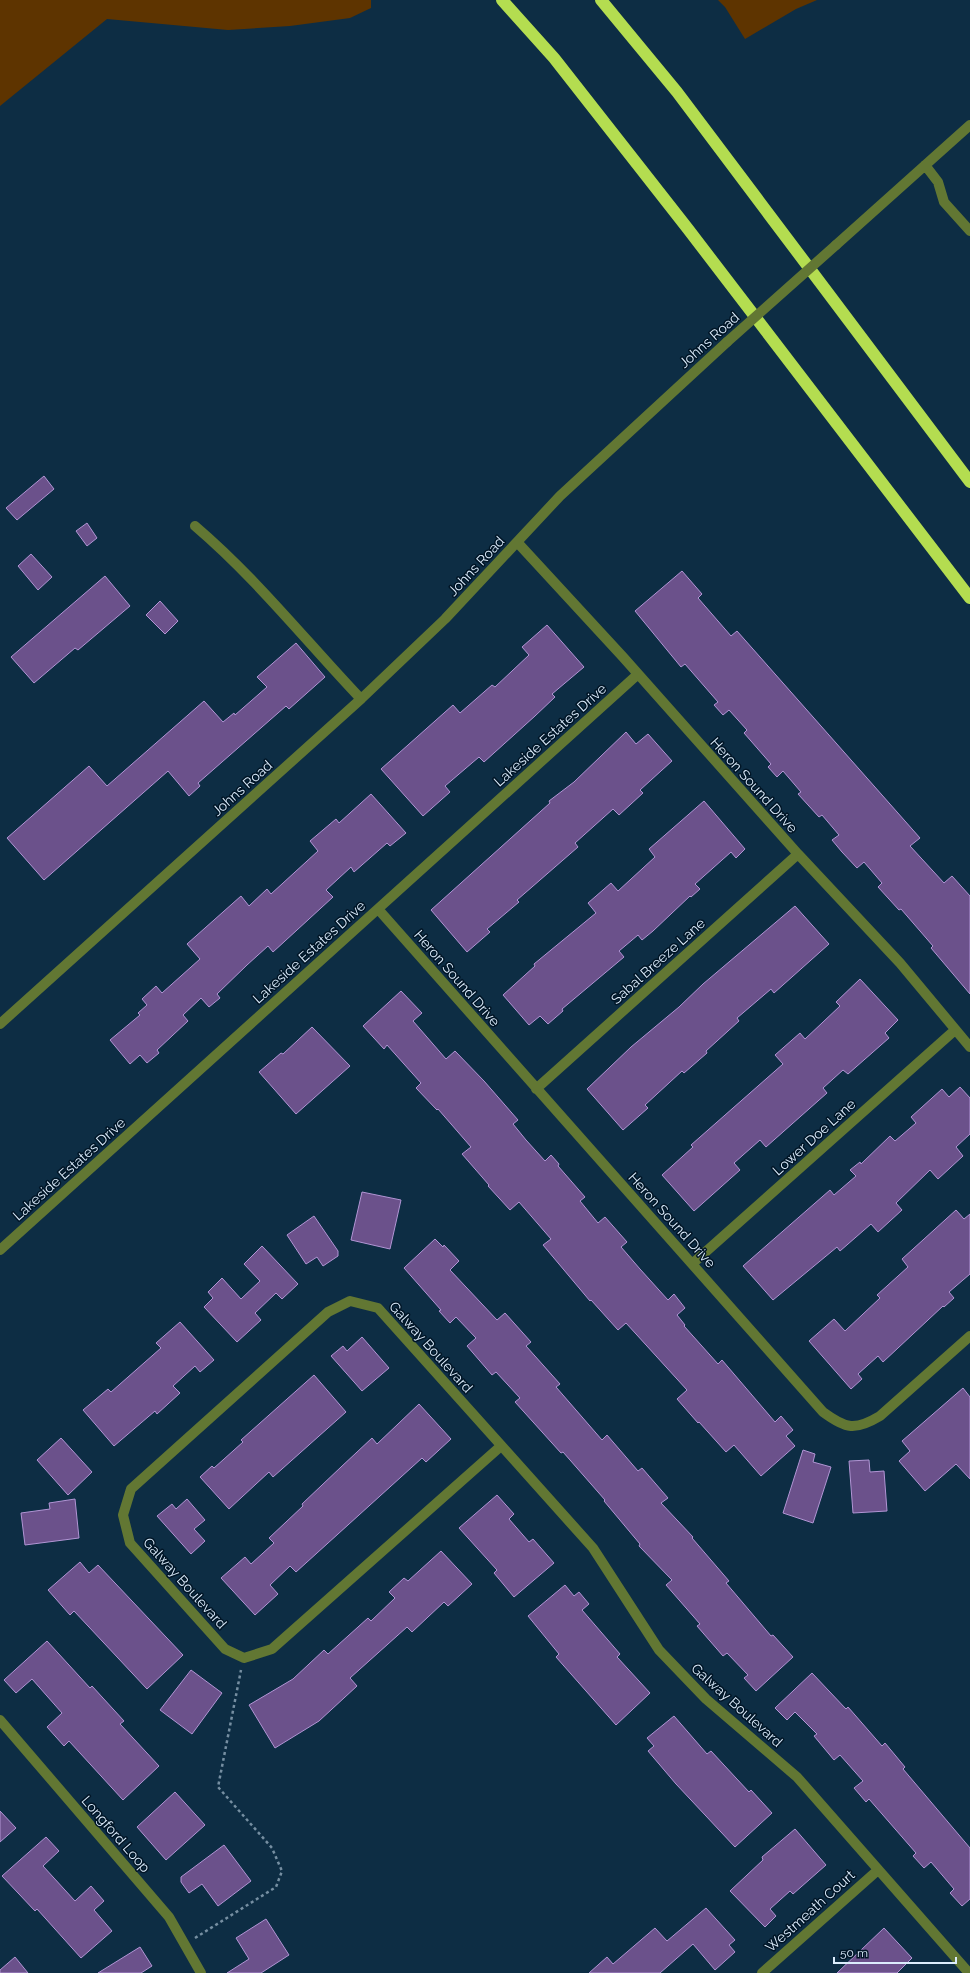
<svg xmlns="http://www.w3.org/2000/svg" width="970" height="1973" font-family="Raleway,sans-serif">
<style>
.green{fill:#5e3400}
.building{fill:#6b518b;stroke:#b195d4}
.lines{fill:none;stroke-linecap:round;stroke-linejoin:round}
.path{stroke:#768fa2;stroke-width:2.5;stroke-dasharray:3 3;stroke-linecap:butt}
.minor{stroke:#627733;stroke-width:10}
.highway{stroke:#b4dd50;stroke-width:12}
.minor-bridge{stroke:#627733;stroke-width:10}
.labels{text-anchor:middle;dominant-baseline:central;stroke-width:3;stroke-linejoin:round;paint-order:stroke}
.street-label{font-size:14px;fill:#dcedfd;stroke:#001526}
</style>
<rect width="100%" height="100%" fill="#0d2d44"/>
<path class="green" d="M0,0h371v8l-21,10 -60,8 -62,4 -121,-11 -107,87z
M718,0h99l-21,9 -51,30 -20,-32z"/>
<path class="building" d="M44,476l10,13 -37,31 -11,-12z
M87,523l10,15 -10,8 -11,-15z
M31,554l21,23 -14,13 -20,-24z
M682,571l20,23 -4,4 33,38 6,-5 183,207 -10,8 34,37 8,-7 18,20v98l-39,-46 2,-2 -32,-37 -2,1 -21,-23 4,-4 -18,-21 -7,6 -15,-16 -10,-12 7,-5 -17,-20 -3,2 -21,-23 3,-2 -18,-21 -6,6 -9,-10 3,-3 -27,-31 3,-3 -18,-20 -6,5 -9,-10 4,-3 -33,-38 -4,3 -46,-56z
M105,576l25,30 -52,44 -3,-2 -41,35 -23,-26z
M160,601l18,20 -13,13 -19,-19z
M547,625l37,42 -32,27 3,3 -20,19 -51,46 -5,-5 -34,29 5,6 -27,24 -42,-47 72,-64 7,8 32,-28 3,2 34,-32 -7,-8z
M296,643l29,34 -36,32 -3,-3 -88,77 2,3 -11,10 -21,-25 -124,109 -37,-42 82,-72 18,20 97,-85 19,21 11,-9 1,2 32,-28 -10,-10z
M626,732l10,12 12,-10 24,27 -32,29 3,3 -24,22 -6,-6 -38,34 3,4 -61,53 2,2 -32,27 3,3 -23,20 -36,-42 119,-107 -1,-2 25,-19z
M371,794l35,39 -16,13 -3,-3 -33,29 -3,-5 -25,23 7,7 -60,55 -5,-6 -21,19 -30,29 3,4 -11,9 -8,-9 -18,17 5,6 -31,29 2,3 -12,10 -7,-8 -10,9 -20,-24 30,-25 -2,-2 9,-8 -5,-6 14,-13 6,7 38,-34 -13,-15 54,-48 8,10 18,-17 4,5 47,-43 -8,-10 26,-22 3,4z
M704,801l41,48 -9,9 -5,-6 -36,32 5,5 -9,8 -1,-1 -37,35 -11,9 -4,-5 -19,16 5,6 -62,52 1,2 -15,13 -8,-8 -11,9 -26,-30 32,-29 -1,-2 62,-51 -8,-10 23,-20 7,8 37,-34 -6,-8z
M795,906l34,38 -55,49 -3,-4 -34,29 2,3 -33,30 1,2 -23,20 -2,-2 -37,34 3,3 -25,22 -36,-41 44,-42 48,-40 24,-23z
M860,979l38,41 -13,13 4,5 -41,36 -5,-4 -20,18 4,5 -61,54 -6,-7 -26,23 6,7 -46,41 -32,-36 31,-28 -2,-2 92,-81 -8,-9 25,-22 5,6 35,-33 -4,-4z
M401,991l21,22 -9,8 33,38 9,-8 29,30 34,39 -5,4 13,16 19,21 6,-6 8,9 -1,2 27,31 -5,4 18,22 7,-6 22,25 -6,5 19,22 28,31 6,-6 11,14 -8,7 8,10 -1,1 34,38 4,-4 53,62 6,-6 12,14 -7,6 9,10 -34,30 -27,-31 -8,7 -27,-30 -1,1 -21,-24 10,-9 -61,-67 -8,7 -27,-30 -1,1 -47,-56 8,-6 -32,-37 -9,8 -22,-24 1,-1 -27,-31 9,-7 -33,-38 -1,1 -21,-22 5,-5 -34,-38 -3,4 -21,-23z
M312,1027l38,39 -54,48 -37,-42 22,-19 2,1z
M960,1087l10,11v36l-14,13 7,9 -25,23 -8,-9 -34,33 6,7 -24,22 -7,-8 -31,27 -3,-4 -64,53 -30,-34 87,-76 4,5 22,-19 -6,-6 10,-8 1,2 29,-28 5,5 21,-18 -5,-6 31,-28 7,8z
M362,1192l39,8 -11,49 -39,-9z
M956,1210l8,9 6,-5v60l-21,18 5,6 -10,9 -1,-1 -60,56 -5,-6 -20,18 4,5 -11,10 -42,-48 25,-22 11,12 35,-33 -3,-3 31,-28 -6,-8z
M314,1216l24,35v5l-15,10 -6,-9 -11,7 -19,-29z
M435,1239l8,8 1,-2 15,16 -9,9 47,50 8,-7 26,29 -5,4 34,38 -4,3 46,53 5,-5 31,36 4,-3 26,30 -7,5 32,34 -1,1 37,43 -3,2 45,53 2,-1 20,22 -37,34 -12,-13 4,-3 -21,-22 -4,3 -26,-30 3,-2 -34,-39 6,-5 -33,-34 1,-2 -36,-43 1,-1 -42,-48 -2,1 -46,-51 5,-4 -24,-26 -4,3 -25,-29 9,-8 -20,-21 -6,6 -11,-12 2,-1 -37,-42z
M262,1246l36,38 -16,15 -6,-6 -21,20 6,7 -24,22 -33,-35 9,-9 -5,-6 14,-14 19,21 19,-18 -16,-17z
M180,1322l34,38 -14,12 -5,-6 -22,20 7,7 -23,21 -2,-3 -41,35 -31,-36 25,-21 3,3 50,-44 -5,-5z
M362,1337l27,31 -27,23 -31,-35 12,-10 4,5z
M314,1375l32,37 -73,65 -4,-5 -40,37 -29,-32 12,-11 2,2 29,-26 -2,-2z
M963,1388l7,9v82l-14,-15 -31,27 -26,-30 11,-10 -8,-10z
M419,1404l32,35 -25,23 -4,-4 -126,114 -6,-6 -20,19 8,9 -23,21 -34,-37 24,-21 6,7 23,-21 -5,-5 34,-32 -1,-2 39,-37 31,-29 5,6z
M61,1438l31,34 -24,23 -31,-35z
M803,1450l12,4 -2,8 18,5 -18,56 -30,-10z
M869,1460l1,12 14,-1 3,40 -34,2 -4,-52z
M497,1495l17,19 -5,5 20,23 4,-3 21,24 -40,34 -20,-24 3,-3 -38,-42z
M75,1499l4,39 -54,7 -4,-32 29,-4 -1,-6z
M187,1499l18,21 -11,9 11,12 -14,13 -34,-38 15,-12 4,5z
M441,1551l31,33 -24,22 -4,-4 -32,30 -5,-5 -57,51 7,8 -38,35 -44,27 -26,-43 44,-26 31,-29 4,4 40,-36 3,3 24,-23 -6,-6 15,-14 4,3z
M80,1562l9,11 9,-8 85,90 -36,34 -73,-78 -4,4 -22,-25z
M565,1585l9,11 5,-4 10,12 -7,6 38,44 -3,3 33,36 -34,32 -60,-68 3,-3 -31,-38z
M47,1641l43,47 2,-2 32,35 -4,3 39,42 -36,34 -54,-59 -5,5 -17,-19 15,-14 -30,-34 -16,14 -12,-13z
M191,1670l31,23 -30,41 -32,-24z
M812,1673l34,36 2,-2 34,39 3,-3 20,24 -2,2 67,79v51l-8,7 -12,-13 4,-4 -23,-27 -7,6 -11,-12 3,-3 -47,-54 -3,3 -12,-14 9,-7 -23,-26 -6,5 -20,-24 3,-2 -22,-22 -8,8 -12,-12z
M674,1716l33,38 4,-3 38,41 2,-2 21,23 -37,34 -59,-63 -28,-33 6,-5 -7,-8z
M175,1792l30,33 -39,35 -29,-33z
M0,1811l16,17 -16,14z
M795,1829l31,36 -33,29 -3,-3 -20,18 6,7 -11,11 -35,-36 33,-31 -1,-3z
M46,1837l13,14 -16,15 32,35 16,-15 13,15 -10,9 18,21 -31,27 -44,-49 -2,2 -33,-35z
M224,1845l27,36 -33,25 -16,-22 -13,9 -8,-11v-5z
M706,1908l29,32 -6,5 6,7 -20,18 -22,-26 -33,29h-71l18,-16 6,7 42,-36 12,13z
M266,1919l23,36 -28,18h-34l22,-14 -13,-21z
M884,1928l28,30 -15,15h-60z
M140,1947l12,19 -11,7h-43z
M15,1957l13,16h-28v-3z"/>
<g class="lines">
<path class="path" d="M195,1938l81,-51 6,-16 -10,-23 -54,-61 23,-117"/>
<path class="minor" d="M925,165l13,17 6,20 26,29
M836,245l134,-120
M195,526c61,52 111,115 166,173
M517,542l106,115 175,197 102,109 70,84
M378,909l445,503c23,17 32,19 57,4l90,-80
M0,1024l361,-325 84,-80 115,-123 167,-154
M536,1089l262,-235
M0,1250l637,-575
M692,1264l263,-234
M501,1446l-229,203 -28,9 -19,-9 -95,-106 -7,-28 8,-26 197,-177 22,-11 28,7 215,240 66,102 47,49 91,78 172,196
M0,1720l169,197 32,56
M762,1973l116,-103"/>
<path class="highway" d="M502,0l52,58 134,171 282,369
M601,0l76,92 293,390"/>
<path class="minor-bridge" d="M727,342l109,-97"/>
</g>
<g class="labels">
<g class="street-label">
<text transform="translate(709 340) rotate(-42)">Johns Road</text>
<text transform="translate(476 566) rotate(-47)">Johns Road</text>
<text transform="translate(550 735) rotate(-42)">Lakeside Estates Drive</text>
<text transform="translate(754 785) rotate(48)">Heron Sound Drive</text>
<text transform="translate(242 788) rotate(-42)">Johns Road</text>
<text transform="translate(309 952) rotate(-42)">Lakeside Estates Drive</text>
<text transform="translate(658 961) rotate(-42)">Sabal Breeze Lane</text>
<text transform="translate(457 978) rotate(49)">Heron Sound Drive</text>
<text transform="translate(814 1137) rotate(-42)">Lower Doe Lane</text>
<text transform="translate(69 1169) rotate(-42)">Lakeside Estates Drive</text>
<text transform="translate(672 1220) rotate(48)">Heron Sound Drive</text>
<text transform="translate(431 1347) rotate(48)">Galway Boulevard</text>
<text transform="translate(185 1583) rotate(48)">Galway Boulevard</text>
<text transform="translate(737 1705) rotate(42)">Galway Boulevard</text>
<text transform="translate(116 1834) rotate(49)">Longford Loop</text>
<text transform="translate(810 1911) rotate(-42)">Westmeath Court</text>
</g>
</g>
<path d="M834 1957v6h122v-6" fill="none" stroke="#dcedfd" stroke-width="2"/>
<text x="840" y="1957" font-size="12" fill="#dcedfd" stroke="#001526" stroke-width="3" paint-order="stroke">50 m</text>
</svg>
